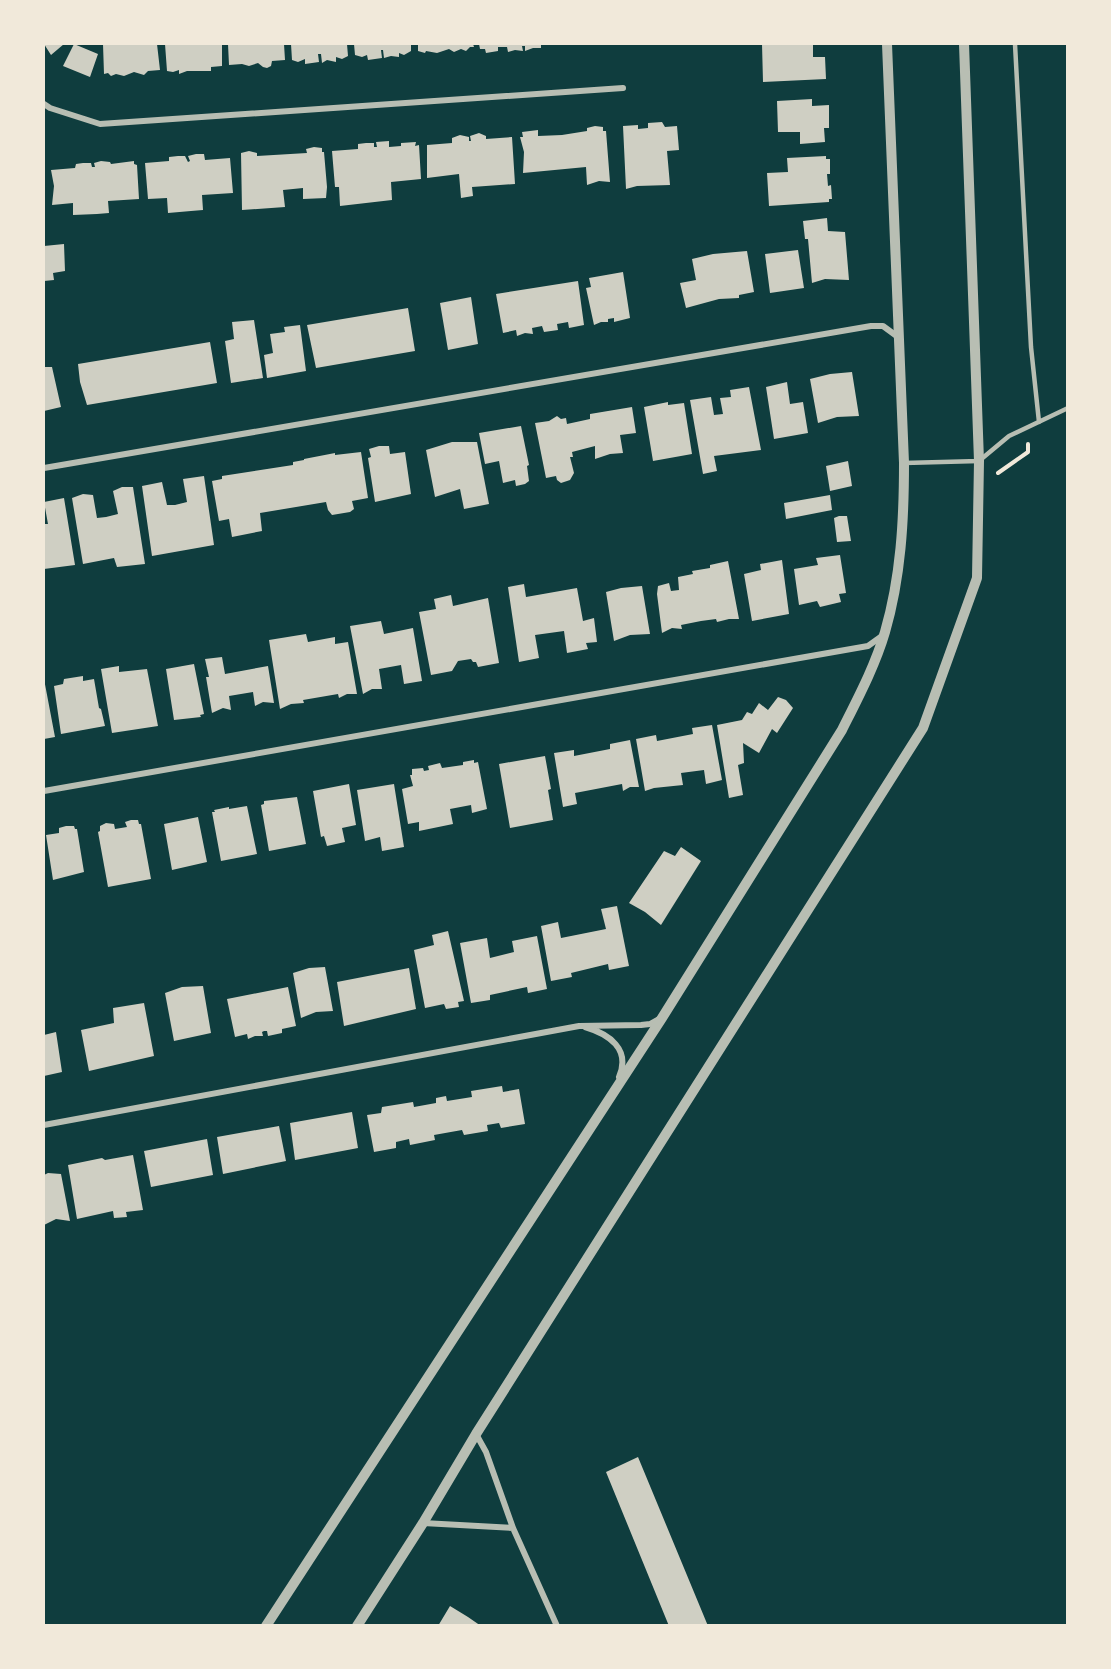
<svg xmlns="http://www.w3.org/2000/svg" width="1111" height="1669" font-family="'DM Sans',sans-serif">
<style>
.building{fill:#cfcfc3}
.lines{fill:none;stroke-linecap:round;stroke-linejoin:round}
.path{stroke:#f1e9da;stroke-width:4}
.service{stroke:#b8beb3;stroke-width:4.5}
.minor{stroke:#b8beb3;stroke-width:6}
.tertiary{stroke:#b8beb3;stroke-width:10}
</style>
<rect width="100%" height="100%" fill="#0f3d3e"/>
<path class="building" d="M44,44h20l-13,11z
M74,44l24,10 -8,23 -27,-11z
M103,44h54l3,26 -12,1 -4,4 -10,-3 -10,4 -8,-2 -5,2 -3,-3 -4,1z
M165,44h57v22l-11,1v4h-24l-8,3v-4l-6,2 -6,-1z
M228,44h56l1,16 -13,1 -1,5 -4,2 -4,-1 -5,-4 -9,3 -7,-2 -13,1z
M291,44h56l1,12 -6,3 -6,-2v5l-9,-2 -5,3 -1,-9h-3l1,8 -14,2v-5l-7,3 -6,-2z
M354,44h57v7l-7,4 -5,-2v4l-8,-1 -7,2 -1,-8h-2l1,8 -14,2 -1,-5 -5,2 -7,-2z
M418,44h55l1,3h-4l-4,4 -5,-2 -7,3 -5,-3 -12,4 -11,-2 -1,2 -7,-2z
M479,44h62v4h-8l-8,3v-5h-3l1,5 -8,-1 -7,2 -1,-5h-9v4l-12,2 -1,-4h-5z
M762,44h51v13h12l1,22 -63,3z
M812,99v7l17,-1v23h-5l1,14 -25,2v-12h-22l-1,-31z
M662,122l3,5 12,-1 2,24 -12,1 3,34 -33,1 -11,3 -3,-63 15,-1v4l10,-1v-5z
M595,126l8,1v4h3l4,51 -11,-1 -12,4 -1,-18 -63,6 1,-21 -4,-15h3l-1,-5 16,-2v6l24,-1 25,-4v-3z
M479,133l7,3v3l26,-2 3,47 -43,3 1,9 -12,2 -2,-24 -32,4v-33l25,-2v-5l8,-3 9,2v4h2l-1,-5z
M389,141v6l12,-1v-3l15,-1 -1,4 4,-1 2,34 -30,3 1,18 -52,6 -1,-19h-4l-3,-36 26,-2v-5l8,-1h8v4h3l-1,-5z
M314,147l8,1v4h2l3,35 -1,11 -23,1v-11l-20,2 2,17 -43,3 -1,-57 8,-2 8,2v3l50,-3 -1,-4z
M196,154h8l1,6 25,-2 3,35 -31,2 1,15 -12,1 -23,2 -1,-15 -19,1 -3,-36 24,-2v-4l9,-1h7l3,6 2,-1 -2,-5z
M826,156v3h4v15h-3l1,12 3,-1 1,14h-3v3l-60,4 -2,-33 21,-1 -1,-14z
M101,161l9,1 1,2 23,-3v3l3,1 2,34 -31,2 1,12 -12,1 -24,1v-12l-21,2 2,-19 -3,-16 24,-2 1,-4 7,-1h8l1,4h3l-1,-4z
M827,218l1,13 17,1 4,48 -24,-1 -13,4 -4,-44h-3l-2,-18z
M64,244l1,27 -12,2 1,7 -10,1v-35z
M798,250l6,38 -34,5 -5,-39z
M747,251l7,41 -15,3v3l-20,1 -33,9 -6,-25 16,-3 -4,-21 21,-5z
M623,272l7,46 -16,4v-4l-6,1v3h-7l-7,3 -8,-37 5,-1 -2,-9z
M578,281l6,44 -15,3 -1,-6 -11,2 1,6 -14,2 -2,-6 -10,2 1,6 -8,-1 -8,3 -1,-6 -13,3 -7,-39z
M471,297l7,47 -30,6 -8,-47z
M408,308l7,43 -99,17 -9,-43z
M254,320l9,58 -32,5 -6,-42 9,-2 -2,-17z
M300,325l6,46 -39,7 -3,-23 9,-2 -3,-19 15,-2 -1,-5z
M210,342l7,41 -130,22 -7,-23 -2,-18z
M44,367h8l9,40 -17,4z
M852,372l7,44 -22,1 -19,6 -8,-44 20,-5z
M787,382l3,22 13,-2 5,31 -34,6 -8,-52z
M749,387l12,63 -47,6 3,15 -14,3 -13,-74 21,-3 3,18 9,-1 -3,-16 11,-1 -1,-7z
M668,402v3l16,-2 8,51 -39,7 -9,-54z
M632,407l4,26 -16,2 3,18 -13,1 -15,5v-13l-23,6 1,5h-3l4,16 -4,7 -9,3 -4,-3 -1,-4 -10,2 -11,-55 14,-2 8,-5 4,3 5,-1 1,6 23,-5v-5z
M521,426l8,39 -2,1 2,15 -4,3 -9,2 -1,-6 -12,3 -4,-22 -14,3 -6,-31z
M452,442h25l12,62 -25,5 -4,-20 -25,8 -9,-47z
M379,446h10l1,8 15,-2 6,42 -36,8 -7,-44 3,-1 -2,-8z
M361,452l7,46 -16,3 2,8 -4,3 -18,3 -4,-5 -2,-8 -66,11 2,18 -30,6 -3,-18 -10,2 -7,-40 10,-2v-3l71,-11v-3l11,-2v-1l31,-6v2z
M848,461l4,25 -22,5 -4,-25z
M204,476l10,69 -62,11 -10,-70 20,-4 5,23h8l12,-3 -4,-23z
M122,487h11l12,77 -28,3 -3,-9 -31,6 -11,-66 11,-4 10,1 4,23 9,-1 12,-3 -5,-23z
M830,495l2,15 -46,9 -2,-16z
M64,498l11,67 -31,4v-45h4l-4,-22z
M839,516h8l4,25 -14,1 -3,-24z
M840,555l6,38 -7,1 2,8 -21,5 -3,-6 -18,4 -5,-36 24,-4 -2,-7z
M782,560l7,54 -37,7 -8,-47 17,-4 -1,-6z
M728,561l11,58h-10l-12,3 -1,-3 -15,2 -20,4 1,4 -10,-1 -10,5 -5,-39 1,-8 11,-3 2,8 8,-1 -1,-13 15,-3 -1,-3 18,-3v-3z
M524,584l2,13 51,-9 6,33 11,-3 3,24 -11,1 2,6 -21,4 -3,-22 -29,4 4,23 -20,4 -11,-75z
M642,586l8,48 -20,1 -16,6 -8,-49 15,-4z
M451,595l2,11 35,-8 11,65 -21,4 -2,-5h-3l-2,-3 -13,2 -6,10 -21,4 -12,-63 17,-3 -2,-10z
M381,621l3,13 29,-6 9,53 -18,3 -3,-19 -22,4 3,20h-10l-9,5 -13,-68z
M306,634l2,8 27,-5v7l13,-2 9,52h-10l-8,4 -1,-4 -35,6 1,3 -13,1 -11,5 -11,-69z
M222,657l3,17 43,-8 6,37 -11,-1 -8,4 -2,-14 -24,4 2,14 -8,-2 -11,5 -6,-36h3l-4,-18z
M194,664l10,50 -4,1 1,2 -27,3 -8,-51z
M119,666v6l28,-3 11,57 -46,7 -11,-64z
M83,676v5l11,-2 5,29 2,1 4,17 -44,8 -7,-48 9,-2 1,-5z
M44,679l11,58 -11,2z
M778,697l8,3 7,8 -16,25 -5,-4 -13,24 -16,-10 1,20 -6,2 5,30 -14,3 -12,-73 25,-5 5,-8 5,2 7,-11 9,7z
M712,725l10,55 -16,4 -2,-14 -23,3 2,12 -29,3 -9,3 -9,-52 20,-4 1,6 36,-7 -1,-6z
M630,740l9,47h-9l-7,4 -1,-7 -47,9 2,11 -14,3 -9,-54 20,-3v6l36,-7v-5z
M545,756l6,33 -3,1 5,30 -43,8 -11,-64z
M474,760v3l4,-1 9,47 -15,4 -1,-8 -21,4 3,15 -34,7v-9l-11,2 -6,-35 11,-3 -3,-11h2v-6l11,-1 1,3 5,-1 -1,-4 12,-3 2,5 21,-3v-3z
M349,784l7,41 -14,3 3,14 -18,4 -3,-10 -3,1 -8,-46z
M394,784l10,63 -22,4 -2,-14 -15,4 -8,-51z
M297,797l9,47 -37,7 -8,-46 3,-1v-3z
M247,806l10,48 -36,7 -9,-49h3l-1,-2 15,-3v2z
M198,817l9,45 -35,8 -8,-46z
M131,820h7l1,4h2l10,55 -43,8 -10,-55 2,-1v-5l6,-3 8,1 1,5 12,-2 -2,-5z
M66,826h8l1,3h2l7,43 -31,8 -7,-45 13,-2v-5z
M681,847l20,14 -40,64 -16,-13 -16,-9 35,-52 11,5z
M617,906l12,60 -20,4 -1,-6 -37,9 1,4 -21,4 -10,-55 17,-4 3,16 45,-9 -5,-20z
M448,931l16,70 -6,1 1,5 -13,2 -2,-5 -19,4 -11,-58 20,-5 -2,-10z
M537,936l10,53 -19,4 -1,-6 -37,8v5l-19,3 -11,-60 27,-5 3,20 24,-6 -2,-11z
M325,967l8,44 -17,1 -15,6 -8,-45 16,-5z
M409,968l7,41 -72,17 -7,-44z
M203,986l8,47 -37,8 -9,-48 17,-6z
M288,987l8,39 -14,3v4l-14,3 -1,-5h-3l-2,1 1,4h-8l-7,3 -1,-5 -12,3 -8,-38z
M144,1003l10,53 -65,15 -8,-41 33,-7 -1,-15z
M56,1032l6,40 -18,4v-41z
M502,1086l1,6 16,-3 6,35 -24,4 -2,-5 -12,2 1,6 -24,4 -2,-5 -28,5 1,5 -25,5 -1,-6 -13,3v6l-22,4 -7,-37 14,-2 1,-6 31,-5 1,5 22,-4v-5l10,-2 1,5 25,-4 -1,-6z
M352,1112l6,36 -63,12 -5,-37z
M279,1126l7,35 -63,13 -6,-37z
M207,1139l6,36 -62,12 -7,-36z
M133,1155l10,55 -17,2 1,5 -13,1 -1,-7 -36,8 -9,-54 34,-7 3,2z
M48,1173l13,1 9,47 -14,-2 -12,6v-50z
M638,1457l70,169h-39l-63,-154z
M450,1606l18,11 13,9h-43z"/>
<g class="lines">
<path class="path" d="M998,473l30,-21v-8"/>
<path class="service" d="M1015,44l16,303 8,75
M904,463l75,-2 30,-25 59,-28"/>
<path class="minor" d="M44,104l6,4 50,16 523,-36
M44,468l827,-142h12l15,11
M44,791l824,-145 14,-10
M585,1027c24,7 46,22 34,50
M44,1125l535,-99 62,-1 9,-1 9,-5
M476,1434l10,18 27,76 44,98
M423,1523l90,5"/>
<path class="tertiary" d="M266,1626l396,-608 180,-288c16,-32 33,-64 43,-98 16,-55 19,-112 19,-169l-17,-419
M357,1626l66,-103 53,-89 447,-706 54,-150 2,-117 -15,-417"/>
</g>
<rect width="1111" height="1669" fill="none" stroke="#f1e9da" stroke-width="90"/>
</svg>
